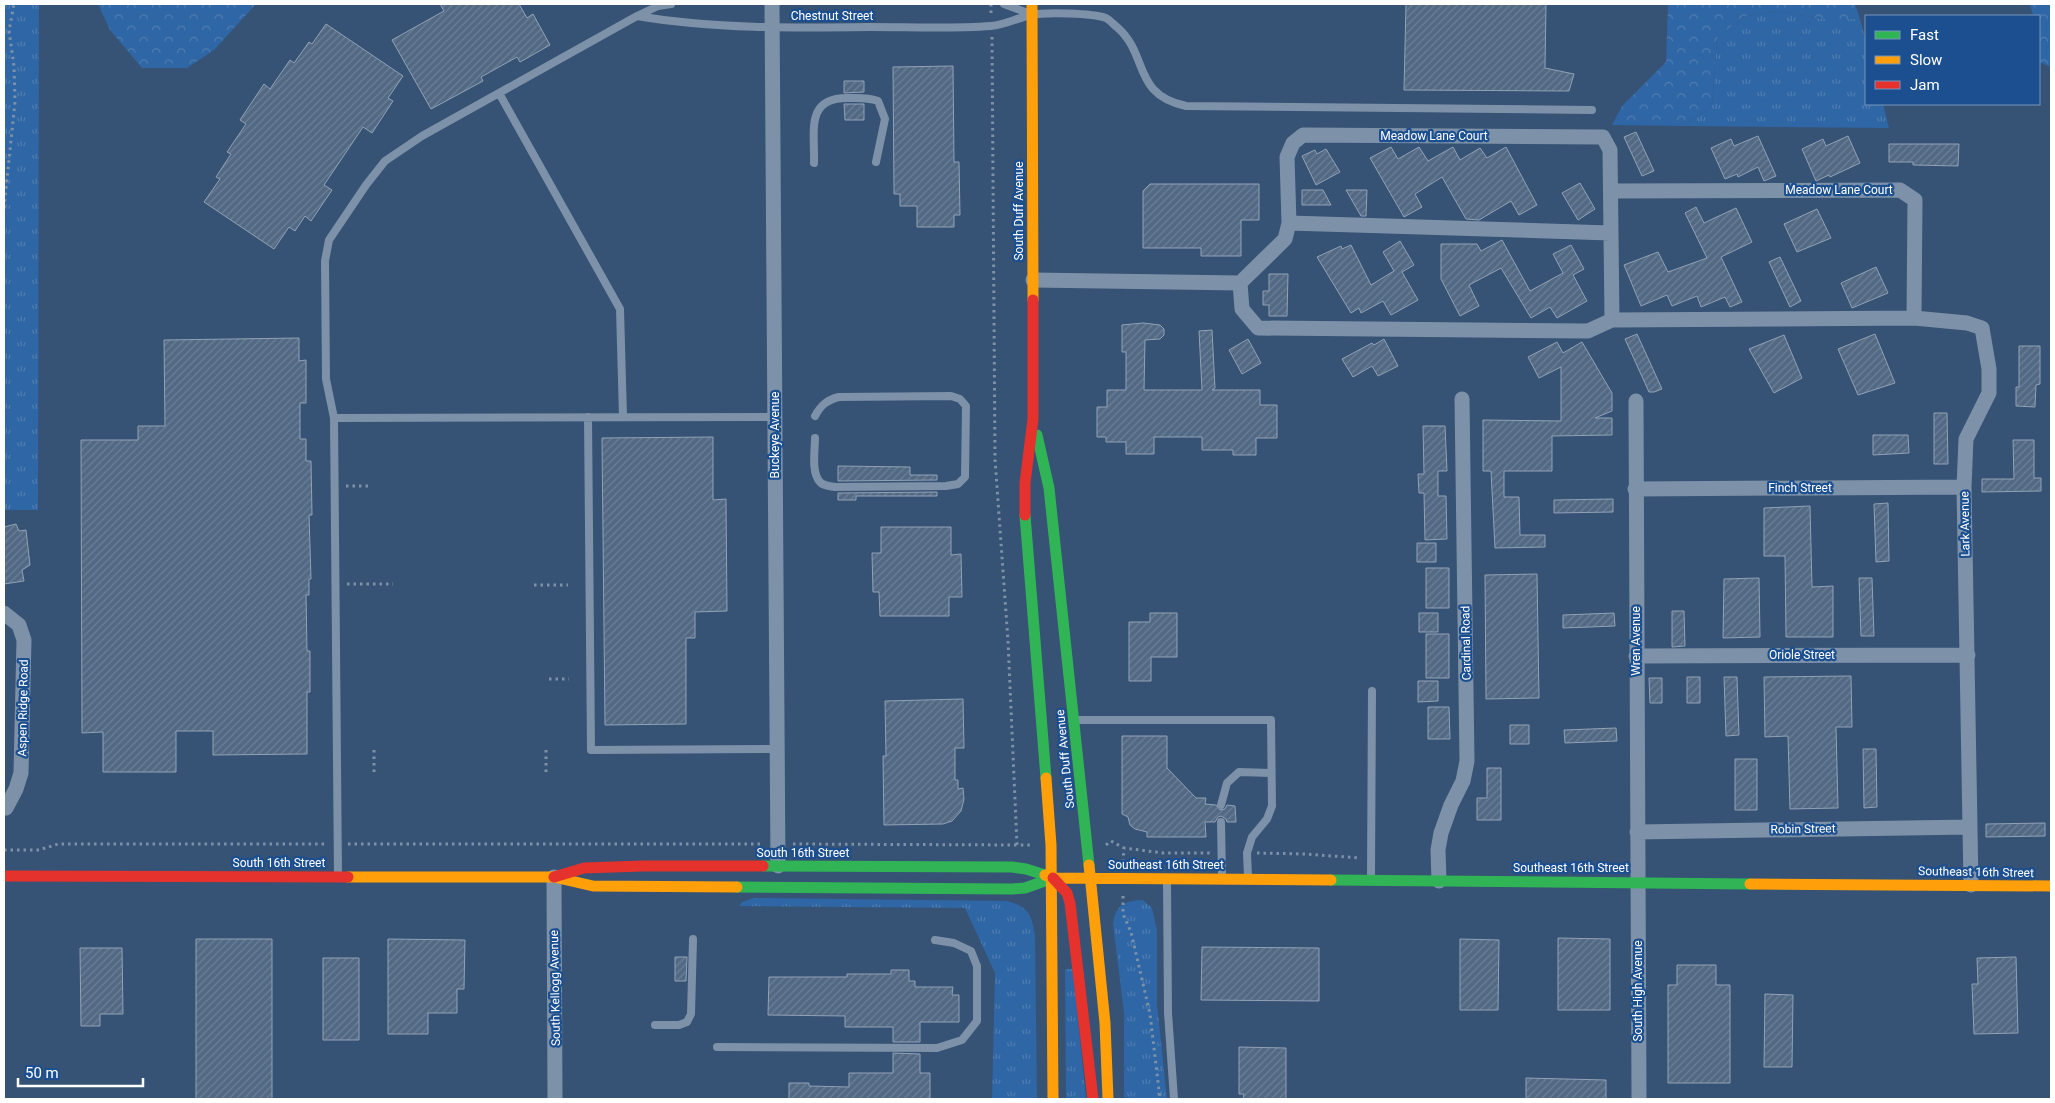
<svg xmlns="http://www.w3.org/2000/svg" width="2055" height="1103" font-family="Roboto,sans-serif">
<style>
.grass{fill:url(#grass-tufts)}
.forest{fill:url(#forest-crowns)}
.building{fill:url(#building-hatch);stroke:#92a2b6}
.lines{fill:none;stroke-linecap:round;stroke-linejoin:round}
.path{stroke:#7d92a8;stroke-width:3;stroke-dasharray:2.5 4;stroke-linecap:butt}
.lane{stroke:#7d92a8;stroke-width:8}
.street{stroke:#7d92a8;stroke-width:15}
.fast{stroke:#30b455;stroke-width:11}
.slow{stroke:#ff9f0a;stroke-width:11}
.jam{stroke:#e5322d;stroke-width:11}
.labels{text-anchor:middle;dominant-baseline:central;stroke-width:4.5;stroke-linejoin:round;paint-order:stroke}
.street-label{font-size:12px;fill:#fff;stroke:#1b4f8f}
</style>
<defs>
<pattern id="grass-tufts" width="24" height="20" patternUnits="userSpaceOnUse" patternTransform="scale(1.25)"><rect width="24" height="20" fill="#2f66a5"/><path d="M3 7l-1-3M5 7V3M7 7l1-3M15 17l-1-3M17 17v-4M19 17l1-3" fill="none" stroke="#4e7db2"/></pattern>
<pattern id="forest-crowns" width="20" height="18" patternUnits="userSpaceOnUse" patternTransform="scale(1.25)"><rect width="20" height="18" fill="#2f66a5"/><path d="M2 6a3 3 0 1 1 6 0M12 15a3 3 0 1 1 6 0" fill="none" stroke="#4e7db2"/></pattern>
<pattern id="building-hatch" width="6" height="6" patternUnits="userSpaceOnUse" patternTransform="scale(1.25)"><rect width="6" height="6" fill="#526984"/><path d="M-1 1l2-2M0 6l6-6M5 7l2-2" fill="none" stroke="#6c8096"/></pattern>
</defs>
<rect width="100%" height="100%" fill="#365274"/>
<path class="grass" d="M4,4h35l-1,506h-34z
M1777,11l45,8h38l6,23v62h17l6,24 -207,-2 30,-20 5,-68 26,-21z
M754,898l252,3c22,5 26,13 29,35l2,163h-45l3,-126 -30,-65 -226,-2 3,-4z
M1143,900l9,8 5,22v74l10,95h-43v-86l-11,-89c3,-20 12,-23 30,-24z
M1065,969h8l13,130h-20z"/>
<path class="forest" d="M98,4h158l-42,46 -27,18h-45l-32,-38z
M1668,4h187l5,15h-38l-45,-8 -34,6 -26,21 -5,68 -30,20 -70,-1 10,-19 44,-44z
M2030,4h21v63l-12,-5v-46h-6z"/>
<path class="building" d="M440,4h79l8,14 6,-4 17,31 -30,17 -3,-5 -36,20 2,4 -52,28 -39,-69 52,-29z
M1406,4h140l-1,64 29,6 -5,17 -165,-1z
M326,24l77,52 -15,22 5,3 -21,32 -9,-6 -39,58 8,5 -21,31 -6,-5 -10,15 -6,-4 -15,22 -70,-47 16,-23 -4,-2 15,-23 -4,-2 19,-28 -6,-4 24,-36 6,5 20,-29 4,3 15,-21 3,2z
M953,66l1,96h5l1,53h-6v12h-37v-21h-17v-12h-6l-1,-127z
M844,81h20v11l-20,1z
M844,104h20v16h-19z
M1636,132l18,39 -12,5 -18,-39z
M1758,136l18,40 -12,5 -6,-14 -20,10 -1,-3 -12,5 -14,-31 20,-9 3,7z
M1848,136l12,27 -30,14 -1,-2 -13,6 -14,-32 21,-10 3,7z
M1889,144h70l-1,22 -45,-1v-3h-24z
M1391,147l7,12 21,-12 9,14 25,-14 7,13 20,-12 7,10 19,-11 31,58 -18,10 -8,-14 -32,19 -13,-1 -24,-42 -27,17 7,13 -18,10 -34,-59z
M1326,149l14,23 -24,13 -14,-29 13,-6 2,4z
M1580,183l15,26 -17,11 -16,-27z
M1150,184h109v36h-18v36h-40v-8h-58v-57z
M1302,190h21l8,15h-29z
M1346,190h21l-1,26h-5z
M1696,207l8,16 32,-15 16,34 -31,15 21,45 -12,5 -5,-10 -24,10 -4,-11 -25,10 -5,-11 -26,11 -17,-41 34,-13 10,20 39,-14 -22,-45z
M1817,209l14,29 -34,14 -13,-28z
M1502,240l28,51 33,-18 -10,-19 18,-9 13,24 -11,6 14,26 -30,17 -7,-11 -19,11 -30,-50 -32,17 10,21 -19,10 -19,-37v-35h36l4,7z
M1400,241l14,24 -12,7 16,28 -27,15 -8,-14 -22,12 -2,-5 -8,5 -34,-56 24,-11 1,3 9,-4 20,40 23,-14 -11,-19z
M1780,257l21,44 -11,6 -21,-45z
M1876,267l12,26 -36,15 -11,-25z
M1269,274h19l-1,42h-18v-11h-6v-14h6z
M1143,323l17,2 4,4v6l-4,4 -15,1 -1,50h58l-3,-59 13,-1 3,58 -3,2h48v15h17v33h-21v17h-23v-5h-31v-13h-48v17h-28v-12h-20v-5h-9v-30h10v-17h19v-38h-4v-27z
M1637,334l25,55 -8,3h-5l-24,-53z
M1875,334l20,49 -37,12 -20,-46z
M1784,335l18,43 -28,15 -25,-44z
M299,338v23l7,-1v43h-6v36h6v22h5l1,54h-3l2,64h-2v16h-3l1,56h3v41h-3v62l-94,1v-24h-37v41h-73v-40l-21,1 -1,-293h57v-14h27l-1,-86z
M1248,339l13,24 -19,11 -13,-24z
M1384,339l14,27 -20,10 -6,-10 -19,11 -11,-18 30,-16 2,2z
M1557,342l6,11 19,-11 30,51v18l-17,7h17v17l-60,1v35h-48v26h15l1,38h25v12l-50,1 -4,-77h-8v-51l78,1v-54l-22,11 -11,-21z
M2019,346h21v38l-4,1 -1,22 -19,-1v-19h3z
M1934,413h13l1,51h-14z
M1423,426h22l2,45h-9v25h8l1,43 -22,1 -1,-47h-5l-1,-19h6z
M1873,435h35l1,18 -36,2z
M713,437v63l13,-1 1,112 -32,1v26h-9v86l-81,1 -3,-287z
M2013,440h21v38h7v13l-59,1v-13h32z
M838,466l72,1v8h27v5l-99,1z
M937,492v4h-81v4h-18v-7z
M1613,499v13l-59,1v-13z
M1888,503l1,58 -13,1 -2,-58z
M1810,506l2,81 21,-1v51h-47l-1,-81h-21v-48z
M16,524l3,7 7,-1 4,35 -8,5 2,11 -20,3v-57z
M881,527h70v28l10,-1 1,43h-13v19h-69l-1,-24h-6l-1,-39h9z
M1417,543h19v19h-19z
M1426,568h23v40h-23z
M1537,574l2,124 -53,1 -1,-124z
M1759,578l1,59 -37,1 1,-59z
M1859,578h13l2,58h-13z
M1672,611h12l1,35 -13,1z
M1150,613h27v44h-26v24h-22v-59h21z
M1419,613h19v19h-19z
M1614,613l1,13 -52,2v-13z
M1426,634h23v44h-23z
M1851,676l1,51h-16l2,81 -48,1 -2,-73 -23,1 -1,-60z
M1687,677h13v26h-13z
M1724,677h13l2,58 -13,1z
M1649,678h13v25h-12z
M1418,681h20v20l-20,1z
M963,699l1,49h-9v32h3v9l5,-1 1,11 -3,12 -9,10 -9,3 -59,1 -1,-69h3l-1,-55z
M1428,707h21l1,32h-22z
M1510,725h19v19h-19z
M1616,728l1,13 -52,2 -1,-13z
M1122,736h45v32l29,30h10l-1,6 11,1 4,5 5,-1 2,-4 8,1 1,16h-9l-1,-3 -5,-3 -3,1 -3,5h-10l1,15h-59v-5l-12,-3 -5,-4 -2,-8 -6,-3z
M1863,749h13l1,58 -13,1z
M1735,759h22v51h-22z
M1487,768h14v52h-24v-22h10z
M2045,823v13l-59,1v-13z
M1558,938l52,1v71h-52z
M196,939h76v160h-76z
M388,939l77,1 -1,49h-7v24h-29v21h-40z
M1460,939l39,1 -1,70h-38z
M1202,947l117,1v53l-118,-1z
M80,948h42l1,66h-23v12h-19z
M675,957h12l-1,24h-11z
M2016,957l2,76 -44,1 -2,-50h6l-1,-26z
M323,958h36v82h-36z
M1677,965h39v20h14v98h-62v-98h9z
M891,970h18v11h6v6h38l-1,8h7v27h-39v20h-27v-15h-48v-11l-77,-1 1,-38h78v-3h44z
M1765,994l28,1 -1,72h-28z
M1239,1047l47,1v51h-43l1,-5h-5z
M893,1053l27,1v19h10v26h-141v-16h20v3l40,1v-14h44z
M1526,1078l80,2v19h-80z"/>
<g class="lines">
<path class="path" d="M991,4v12
M992,37l3,422 13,182 9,204h15
M4,208l11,-106 -1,-36 -5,-35 5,-27
M346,486h25
M347,584h46
M534,585h34
M549,679h20
M374,750v24
M546,750v25
M348,844h416
M793,844l224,1
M1106,845l5,-4 13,7
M4,850h35l19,-6h268
M1257,853l47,1 57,4
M1123,862l1,-14 39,5h48
M1123,896v18l8,18 19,82 10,85"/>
<path class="lane" d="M671,4l-13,2 -21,10c77,13 155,12 233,11 40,0 81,2 121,-1 14,-1 26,-8 40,-11 14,-3 61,-2 75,3 4,2 8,7 12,10 31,28 14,66 68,78l406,4
M1004,4l24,9
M499,93l121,216 3,108
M814,163c1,-31 -9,-65 33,-65 11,0 20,-1 31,3l7,18 -9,43
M815,416c6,-11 12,-16 24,-19l112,-1 9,3 6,7 -1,71 -7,7 -12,2 -111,1c-5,-1 -12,-1 -15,-5 -9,-9 -5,-32 -5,-44
M588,417l3,333 187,-1
M334,418l441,-1
M1076,720h195l1,86 -5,13 -15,18 -5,16 1,24
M1221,805l6,-22 12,-11 32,1
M1221,822l1,55
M338,876l-4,-458 -8,-39 -1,-118 4,-21 37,-55 19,-24 37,-25 215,-120
M1371,878l1,-187
M1167,881l1,132 6,86
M655,1025h24l8,-3 4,-8 2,-75
M717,1047l220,1 25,-8 15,-19v-55l-6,-15 -17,-8 -19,-3"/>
<path class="street" d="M772,4l6,862
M1611,191l289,-1 15,10 -1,118
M1289,223l322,10
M1033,280l207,3
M1612,320l-2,-170 -7,-13 -300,-2 -10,8 -6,14 2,66 -4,16 -45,44 2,26 16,19 330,3 24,-11 302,-2 53,5 15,5 7,41v24l-23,46 -2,48 7,398
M1636,401l3,698
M1635,489l329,-2
M4,613l15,12 5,15 -3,133 -5,16 -10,19
M1636,656l332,-1
M1637,832l333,-5
M554,877l1,222
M1439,881l-1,-31 3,-17 10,-28 12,-24 4,-20 -5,-362"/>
<path class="fast" d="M1037,435l12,53 40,377
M1025,515l21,263
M763,866l249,1 14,2 19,6
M1331,880l419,4
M737,887l275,2 13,-1 28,-10"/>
<path class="slow" d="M1032,4l1,296
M1046,778l5,67 2,254
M1089,865l16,158 3,76
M1045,875l8,3 278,2
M348,877h206l39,9 144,1
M1750,884l301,2"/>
<path class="jam" d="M1025,515v-32l8,-64v-119
M4,876l344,1
M554,877l30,-9 59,-2h120
M1053,878l14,15 3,10 23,196"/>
</g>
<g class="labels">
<g class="street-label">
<text x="832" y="16">Chestnut Street</text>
<text x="1434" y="136">Meadow Lane Court</text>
<text x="1839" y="190">Meadow Lane Court</text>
<text transform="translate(1019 211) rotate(-90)">South Duff Avenue</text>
<text transform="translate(775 435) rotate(-90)">Buckeye Avenue</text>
<text x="1800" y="488">Finch Street</text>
<text transform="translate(1965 524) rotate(-91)">Lark Avenue</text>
<text transform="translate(1636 641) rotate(-90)">Wren Avenue</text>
<text transform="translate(1466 643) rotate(-91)">Cardinal Road</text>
<text x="1802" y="655">Oriole Street</text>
<text transform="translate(23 708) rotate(-89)">Aspen Ridge Road</text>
<text transform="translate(1065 759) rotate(-96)">South Duff Avenue</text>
<text transform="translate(1803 829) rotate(-1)">Robin Street</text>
<text x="803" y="853">South 16th Street</text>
<text x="279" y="863">South 16th Street</text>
<text x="1166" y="865">Southeast 16th Street</text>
<text x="1571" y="868">Southeast 16th Street</text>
<text transform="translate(1976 872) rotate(1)">Southeast 16th Street</text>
<text transform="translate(555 988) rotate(-91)">South Kellogg Avenue</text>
<text transform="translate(1638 991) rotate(-90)">South High Avenue</text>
</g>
</g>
<rect width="2055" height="1103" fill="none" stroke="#ffffff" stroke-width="10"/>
<rect x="1865" y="15" width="175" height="90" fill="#1b4f8f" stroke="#7695bc"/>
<rect x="1875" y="31" width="25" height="8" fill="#30b455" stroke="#7695bc"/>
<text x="1910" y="40" font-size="15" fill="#ffffff">Fast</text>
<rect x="1875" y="56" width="25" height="8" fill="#ff9f0a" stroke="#7695bc"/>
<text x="1910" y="65" font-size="15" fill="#ffffff">Slow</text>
<rect x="1875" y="81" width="25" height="8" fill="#e5322d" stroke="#7695bc"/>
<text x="1910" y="90" font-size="15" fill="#ffffff">Jam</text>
<path d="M18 1078v8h125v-8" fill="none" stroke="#ffffff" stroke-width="2.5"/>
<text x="25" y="1078" font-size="15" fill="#ffffff" stroke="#1b4f8f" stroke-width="4" paint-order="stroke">50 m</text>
</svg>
